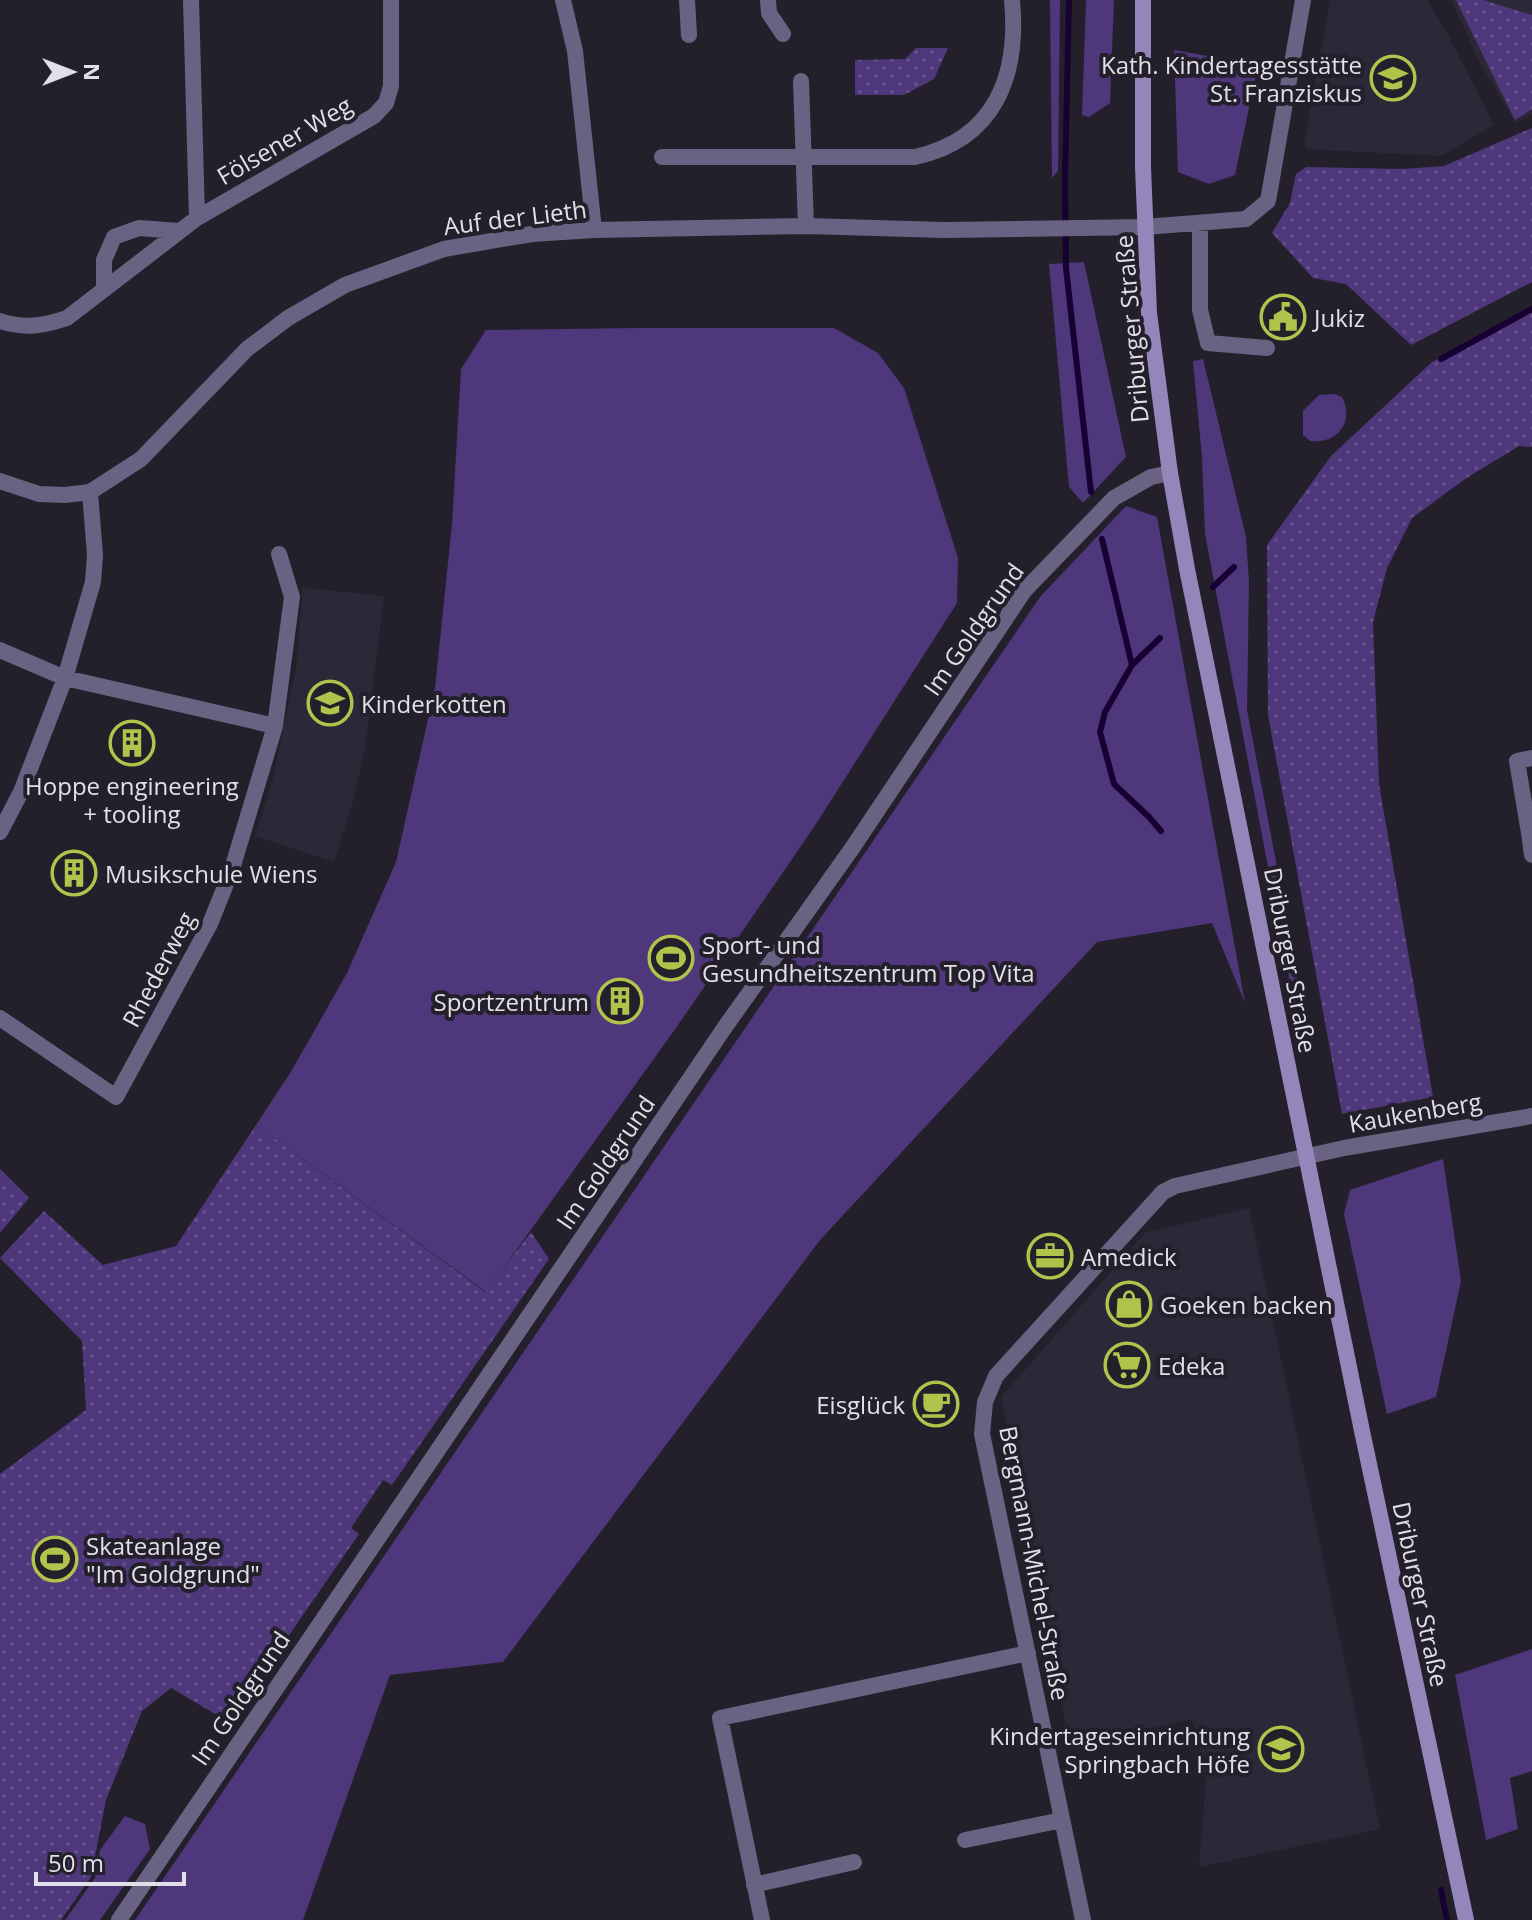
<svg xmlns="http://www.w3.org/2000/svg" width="1532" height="1920" font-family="'Open Sans',sans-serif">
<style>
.built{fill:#2c2838}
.green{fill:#4e377b}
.park{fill:url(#park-dots)}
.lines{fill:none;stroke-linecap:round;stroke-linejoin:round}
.stream{stroke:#160132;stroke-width:6}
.minor{stroke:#6a6282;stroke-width:16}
.secondary{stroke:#9486ba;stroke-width:16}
.labels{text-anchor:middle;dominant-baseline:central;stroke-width:8;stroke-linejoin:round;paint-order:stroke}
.poi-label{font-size:24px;fill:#e1dfe7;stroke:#23202b;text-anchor:start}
.street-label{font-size:24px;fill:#e1dfe7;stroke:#23202b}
</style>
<defs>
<pattern id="park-dots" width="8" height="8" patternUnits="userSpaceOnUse" patternTransform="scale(2)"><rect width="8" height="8" fill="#4e377b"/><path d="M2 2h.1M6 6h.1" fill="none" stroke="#67548e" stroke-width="1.8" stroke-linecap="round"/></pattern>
</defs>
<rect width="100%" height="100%" fill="#23202b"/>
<path class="built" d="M1330,0h97l19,31 48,94 -53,31 -135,-7 -2,-6z
M1451,0h81v114l-16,9 -36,-60z
M303,588l81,8 -18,147 -12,55 -20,64 -79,-26 17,-54 24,-114z
M1249,1208l131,621 -181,38 7,-86 -14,-62 -122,28 -69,-350 144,-164z"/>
<path class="green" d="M1050,0h10l-2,171 -6,7z
M1086,0h28l-4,103 -21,14 -7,-2z
M1174,50l84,15 -23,110 -26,9 -31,-12z
M1084,262l42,195 -43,46 -14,-16 -20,-223z
M639,328h195l44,25 26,35 54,170 -1,45 -143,224 -138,201 -190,264 -230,-167 36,-55 55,-97 49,-111 39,-174 17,-164 9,-155 25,-39z
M1203,359l43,178 3,44 -2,129 52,272 -9,1 -85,-449 -3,-77 -9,-96z
M1334,394l8,3c13,25 -5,47 -32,44l-7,-6v-24l16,-16z
M1126,506l31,11 88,486 -33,-80 -115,19 -277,298 -317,422 -113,13 -87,245h-168l905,-1323z
M1443,1159l18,122 -25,116 -49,17 -43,-200 6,-24z
M1532,1649v122l-22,7 8,51 -32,11 -31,-165z
M125,1816l20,8 5,25 -50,71h-35l30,-42 5,-28z"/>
<path class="park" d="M1456,0h27l49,15v94l-17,11z
M916,48h32l-14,31 -30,16h-49v-35l50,-1z
M1532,128v154l-121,63 -65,-61 -33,-6 -41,-45 18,-30 6,-29 10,-7 96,2 42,-3z
M1532,309v138l-13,-1 -54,33 -53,39 -25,50 -14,54 6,162 54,313 -91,17 -74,-399 -1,-170 64,-89 101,-94z
M256,1125l229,167 46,-60 18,27 -157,226 -9,-5 -32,48 8,6 -130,188 -58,-34 -29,23 -36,89 -15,77 -30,43h-61v-446l86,-64 -4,-69 -82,-83 44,-47 59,54 73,-19z
M0,1169l29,29 -29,35z"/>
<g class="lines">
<path class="stream" d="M1069,0l-4,179 1,89 25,224
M1441,359l91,-50
M1102,539l30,126
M1213,587l21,-20
M1160,638l-28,27 -27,47 -5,20 14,52 35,33 12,14
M1441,1890l6,30"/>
<path class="minor" d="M191,0l6,218
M563,0l12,51 19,179
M687,0l2,35
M768,0l1,13 14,21
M801,81l5,145
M662,157h253c81,-18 104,-82 97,-157
M1200,223v87l8,33 59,5
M104,288v-28l10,-23 25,-9 40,3
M0,321c25,8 43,5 67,-3l130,-100 177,-102 12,-13 5,-17v-86
M0,481l39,13 26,1 25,-3 51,-33 106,-110 41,-31 57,-33 99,-36 88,-15 62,-4 212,-4 139,4 200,-3 101,-8 22,-18 35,-201
M0,650l65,28 210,48 -43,143 -22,55 -94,173 -116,-79
M275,726l17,-129 -13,-43
M0,832l21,-40 44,-114 28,-96 2,-27 -5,-63
M1532,832l-3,1 3,22
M1529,833l-12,-72 15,-3
M965,1840l97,-20
M754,1885l100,-23
M119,1920l606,-893 128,-180 171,-256 90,-93 37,-21 19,-4
M762,1920l-42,-202 308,-65
M1083,1920l-101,-486 3,-32 11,-26 167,-184 12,-6 169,-38 188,-32"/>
<path class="secondary" d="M1143,0v167l6,146 21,160 17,96 175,862 104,489"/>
</g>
<defs>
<g id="school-ring" transform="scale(2.3)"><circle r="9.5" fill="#23202b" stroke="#b2c34c" stroke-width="1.5"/><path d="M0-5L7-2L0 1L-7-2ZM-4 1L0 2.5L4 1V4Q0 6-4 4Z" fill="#b2c34c"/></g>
<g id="civic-ring" transform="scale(2.3)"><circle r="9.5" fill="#23202b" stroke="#b2c34c" stroke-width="1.5"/><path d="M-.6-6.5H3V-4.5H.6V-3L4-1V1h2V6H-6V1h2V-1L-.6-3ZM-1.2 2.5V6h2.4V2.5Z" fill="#b2c34c"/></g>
<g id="building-ring" transform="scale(2.3)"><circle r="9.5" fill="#23202b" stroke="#b2c34c" stroke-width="1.5"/><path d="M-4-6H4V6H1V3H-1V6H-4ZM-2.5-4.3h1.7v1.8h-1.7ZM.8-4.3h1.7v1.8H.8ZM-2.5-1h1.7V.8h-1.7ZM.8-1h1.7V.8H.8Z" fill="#b2c34c"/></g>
<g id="stadium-ring" transform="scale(2.3)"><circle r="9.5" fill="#23202b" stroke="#b2c34c" stroke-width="1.5"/><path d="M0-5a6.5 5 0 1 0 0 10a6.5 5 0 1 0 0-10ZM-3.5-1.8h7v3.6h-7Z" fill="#b2c34c"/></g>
<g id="office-ring" transform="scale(2.3)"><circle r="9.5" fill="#23202b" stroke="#b2c34c" stroke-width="1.5"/><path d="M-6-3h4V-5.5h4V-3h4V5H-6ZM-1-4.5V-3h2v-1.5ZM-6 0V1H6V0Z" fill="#b2c34c"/></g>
<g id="shop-ring" transform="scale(2.3)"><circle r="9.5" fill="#23202b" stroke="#b2c34c" stroke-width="1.5"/><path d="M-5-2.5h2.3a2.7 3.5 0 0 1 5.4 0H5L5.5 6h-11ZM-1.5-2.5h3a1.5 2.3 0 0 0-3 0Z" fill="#b2c34c"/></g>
<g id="supermarket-ring" transform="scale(2.3)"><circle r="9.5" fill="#23202b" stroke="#b2c34c" stroke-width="1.5"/><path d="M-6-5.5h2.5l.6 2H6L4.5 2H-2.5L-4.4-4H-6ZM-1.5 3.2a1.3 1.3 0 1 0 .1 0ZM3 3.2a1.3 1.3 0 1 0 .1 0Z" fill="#b2c34c"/></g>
<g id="cafe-ring" transform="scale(2.3)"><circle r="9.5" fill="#23202b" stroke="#b2c34c" stroke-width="1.5"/><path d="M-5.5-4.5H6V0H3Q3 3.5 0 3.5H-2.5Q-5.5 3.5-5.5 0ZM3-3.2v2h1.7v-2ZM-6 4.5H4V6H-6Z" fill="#b2c34c"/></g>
</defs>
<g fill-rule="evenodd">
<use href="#school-ring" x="1393" y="78"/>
<use href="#civic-ring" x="1283" y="317"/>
<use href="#school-ring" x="330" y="703"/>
<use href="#building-ring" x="132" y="743"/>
<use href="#building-ring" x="74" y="873"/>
<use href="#stadium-ring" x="671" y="958"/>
<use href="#building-ring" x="620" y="1001"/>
<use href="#office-ring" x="1050" y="1256"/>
<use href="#shop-ring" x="1129" y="1304"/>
<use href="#supermarket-ring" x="1127" y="1365"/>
<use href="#cafe-ring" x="936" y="1404"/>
<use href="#stadium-ring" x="55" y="1559"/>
<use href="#school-ring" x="1281" y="1749"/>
</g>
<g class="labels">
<g class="poi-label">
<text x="1362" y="64" text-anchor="end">Kath. Kindertagesstätte<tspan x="1362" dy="28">St. Franziskus</tspan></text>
<text x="1314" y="317">Jukiz</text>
<text x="361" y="703">Kinderkotten</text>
<text x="132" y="785" text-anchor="middle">Hoppe engineering<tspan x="132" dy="28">+ tooling</tspan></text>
<text x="105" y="873">Musikschule Wiens</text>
<text x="702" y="944">Sport- und<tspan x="702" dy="28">Gesundheitszentrum Top Vita</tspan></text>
<text x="589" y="1001" text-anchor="end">Sportzentrum</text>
<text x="1081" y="1256">Amedick</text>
<text x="1160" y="1304">Goeken backen</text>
<text x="1158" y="1365">Edeka</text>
<text x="905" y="1404" text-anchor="end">Eisglück</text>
<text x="86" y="1545">Skateanlage<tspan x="86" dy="28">"Im Goldgrund"</tspan></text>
<text x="1250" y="1735" text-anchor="end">Kindertageseinrichtung<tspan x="1250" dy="28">Springbach Höfe</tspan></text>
</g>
<g class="street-label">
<text transform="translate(284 140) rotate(-30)">Fölsener Weg</text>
<text transform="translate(515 217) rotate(-7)">Auf der Lieth</text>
<text transform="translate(1131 329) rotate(-95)">Driburger Straße</text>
<text transform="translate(973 629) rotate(-55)">Im Goldgrund</text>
<text transform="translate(1291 960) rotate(79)">Driburger Straße</text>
<text transform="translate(158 969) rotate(-62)">Rhederweg</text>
<text transform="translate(1415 1112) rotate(-10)">Kaukenberg</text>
<text transform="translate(605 1162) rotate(-56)">Im Goldgrund</text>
<text transform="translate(1035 1563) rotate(79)">Bergmann-Michel-Straße</text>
<text transform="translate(1421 1594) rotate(78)">Driburger Straße</text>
<text transform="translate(240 1698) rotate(-56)">Im Goldgrund</text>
</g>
</g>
<g transform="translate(72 72) rotate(90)" stroke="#23202b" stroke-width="6" paint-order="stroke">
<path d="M0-6L14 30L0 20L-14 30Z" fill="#e1dfe7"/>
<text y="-12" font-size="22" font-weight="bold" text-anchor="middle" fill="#e1dfe7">N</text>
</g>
<path d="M36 1872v12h148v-12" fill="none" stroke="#e1dfe7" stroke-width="4"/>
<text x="48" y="1872" font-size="24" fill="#e1dfe7" stroke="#23202b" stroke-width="6" paint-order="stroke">50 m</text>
</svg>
